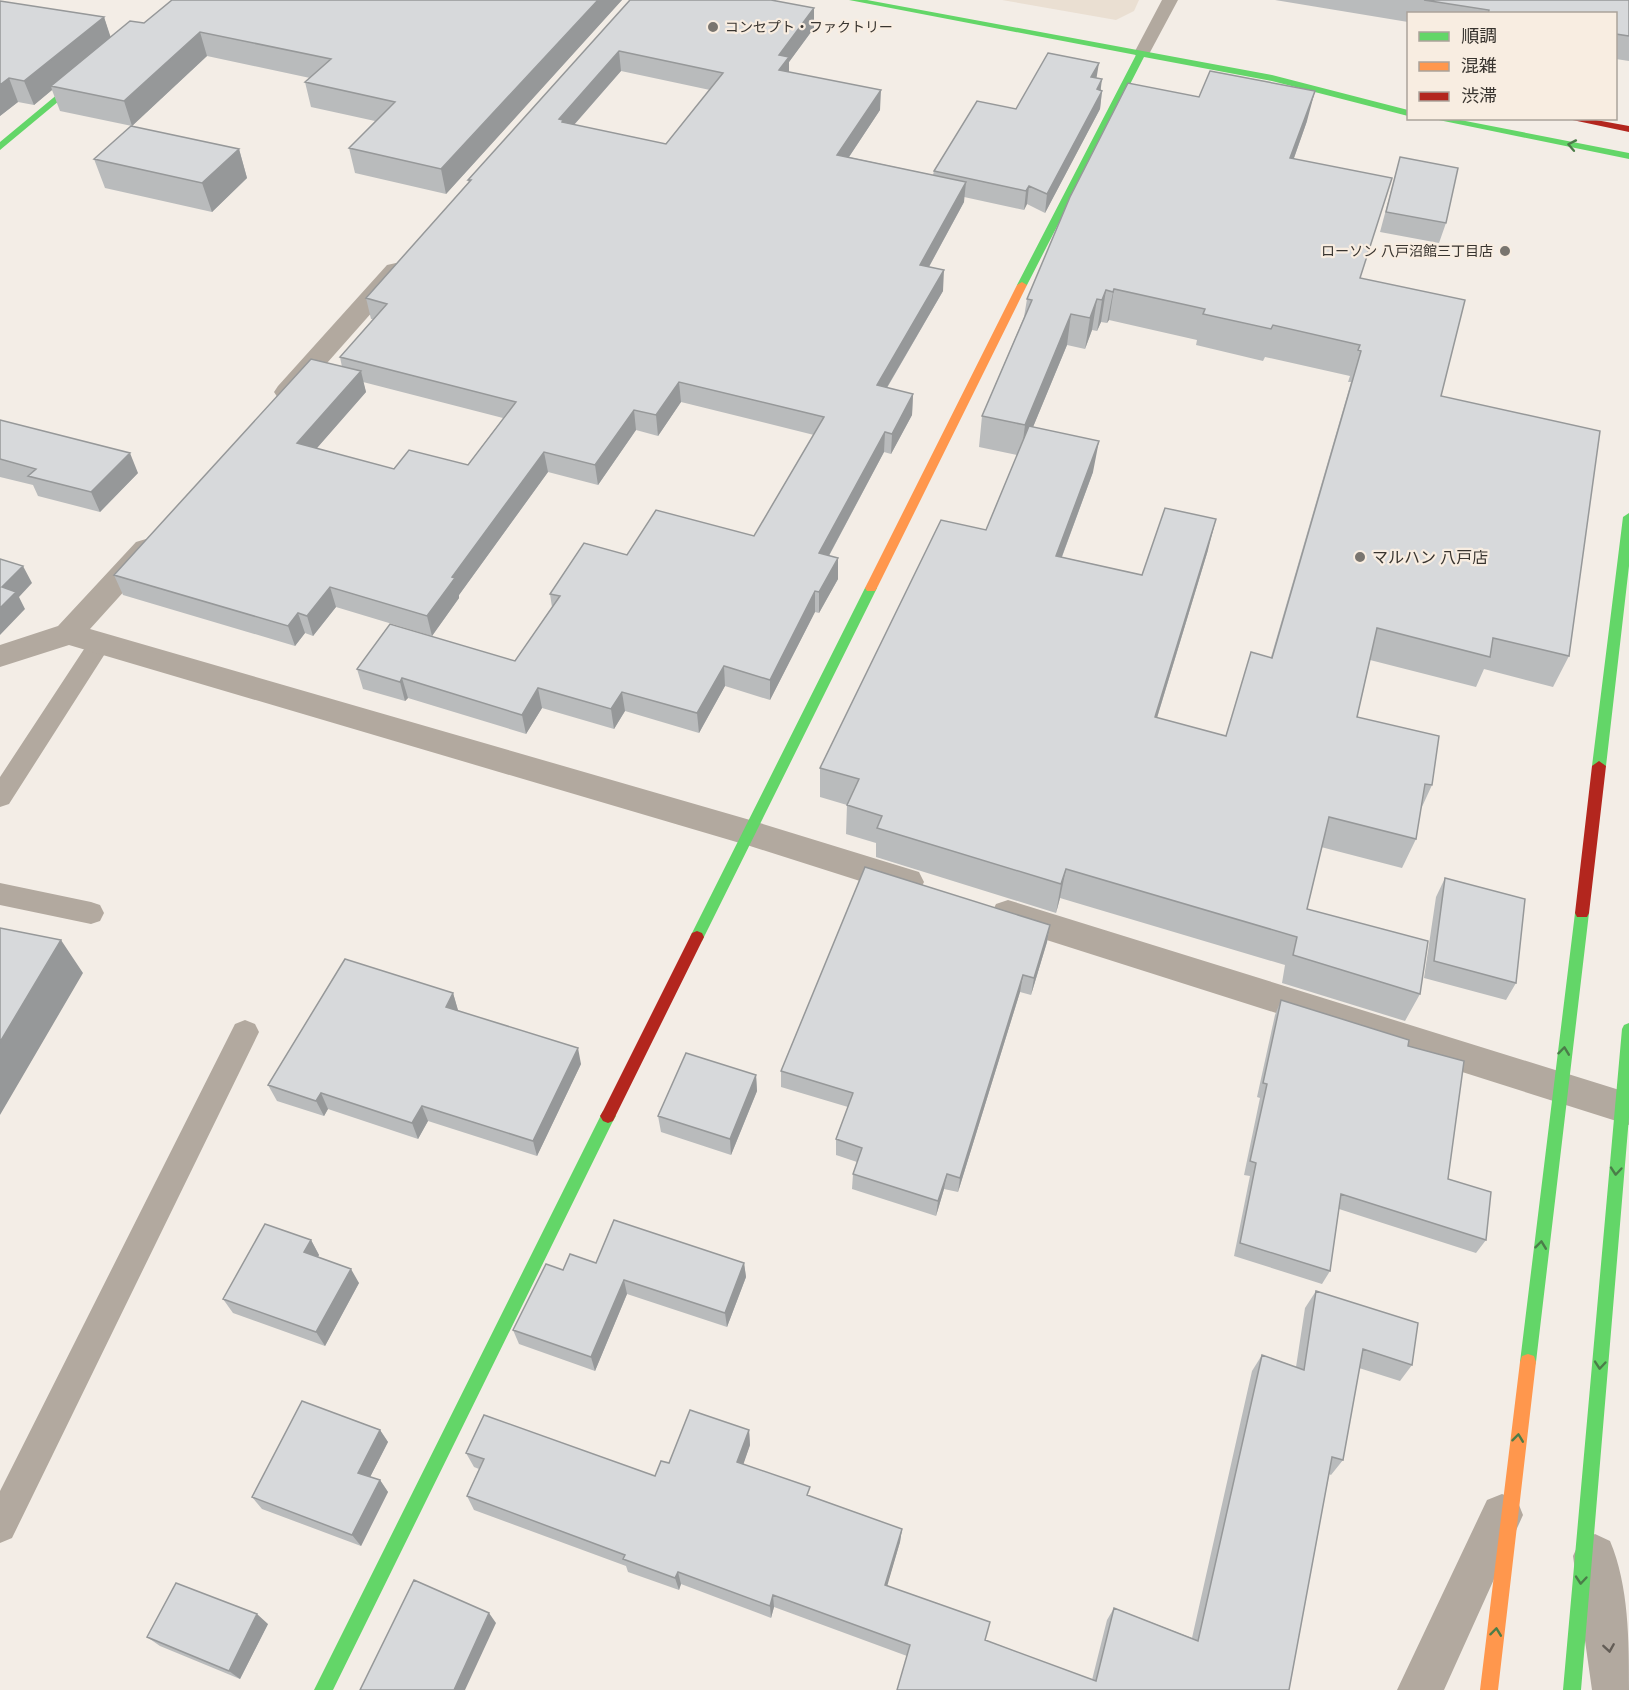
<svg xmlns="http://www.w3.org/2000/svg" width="1629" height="1690" font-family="Poppins,'Noto Sans JP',sans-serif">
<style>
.built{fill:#eadfd2}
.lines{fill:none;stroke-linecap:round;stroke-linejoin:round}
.lane{fill:#b2a99f;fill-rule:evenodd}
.street{fill:#b2a99f;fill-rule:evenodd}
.fast{fill:#63d668;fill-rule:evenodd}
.slow{fill:#ff974d;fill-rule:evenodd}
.jam{fill:#b3261e;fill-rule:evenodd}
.wall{fill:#b9bbbc;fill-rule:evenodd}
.shaded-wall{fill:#969899}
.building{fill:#d7d9db;stroke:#969899;stroke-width:1.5;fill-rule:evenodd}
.oneway{stroke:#4b7d49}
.oneway2{stroke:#635d56}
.poi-dot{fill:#79756f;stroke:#f8ede1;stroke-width:2}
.labels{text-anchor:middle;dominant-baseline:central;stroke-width:4.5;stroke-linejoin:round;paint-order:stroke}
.far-poi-label{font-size:14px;fill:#38342f;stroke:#f8ede1;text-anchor:start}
.poi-label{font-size:16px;fill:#38342f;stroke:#f8ede1;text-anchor:start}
</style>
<rect width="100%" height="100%" fill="#f3ede6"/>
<path class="built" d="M1002,0h137l-5,11 -18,9z"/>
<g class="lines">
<path class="lane" d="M1162,0h16l-30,56h-12l-2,-3z
M100,635l8,2 4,6 -4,6 -99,155 -9,3v-30l92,-140z
M0,883l91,19 9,3 4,8 -4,8 -9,3 -91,-19z
M245,1020l10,4 4,8 -247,506 -12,5v-52l235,-467z"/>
<path class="street" d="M396,263l9,2 3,5 -3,5 -109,123 -9,2 -9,-2 -4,-6 4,-6 109,-121z
M146,539l10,3 4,7 -4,7 -66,73 660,191 169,52 5,10 -5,10 -12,4 -157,-50 -681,-201 -69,22v-22l58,-19 78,-84z
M1008,900l621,193v32l-633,-201 -5,-10 5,-10z
M1502,1494l15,6 6,15 -79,175h-47l90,-190z
M1595,1534l15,7c19,45 19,100 19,149h-37l-19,-134 7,-15z"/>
<path class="fast" d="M849,0h18l405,75 136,35v6l-136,-35 -128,-24 -117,228 -5,3 -5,-3 119,-230z
M88,69l7,2 -95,79v-8z
M1429,118h21l179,35v6z
M1629,513v53l-23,200 -7,5 -7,-5 31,-249z
M871,584l6,4 -175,353 -5,2 -5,-2 -2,-4 2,-4 173,-345z
M1582,907l5,2 2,4 -53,449 -2,6 -6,2 -6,-2 -2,-6 55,-449 2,-4z
M1629,1023v94l-48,573h-18l59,-661 2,-4z
M608,1109l5,2 3,5 -3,5 -280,569h-19l289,-579z"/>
<path class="slow" d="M1022,282l5,3 -150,303 -2,3h-8l-2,-3 152,-303z
M1528,1354l6,2 2,6 -38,328h-18l40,-328 2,-6z"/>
<path class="jam" d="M1563,118h22l44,8v6z
M1599,761l7,5 -17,147 -2,4h-10l-2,-4 17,-147z
M697,931l5,2 2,4 -91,184 -5,2 -5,-2 -3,-5 3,-5 89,-178z"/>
</g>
<path class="wall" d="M172,0h450l-176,194 -91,-21 -6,-25 26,-27 -64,-14 -6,-25 5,-4 -103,-22 -75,70 -72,-15 -8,-21 -18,15 -16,-3 -18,14 4,-114 100,15 6,20 34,-14z
M630,0l184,28 -25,34v10l91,38 -31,47 84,18 1,-4 82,-62 80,-31 5,12 1,1 -2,18 -55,104 -18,-9 -3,6 -60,-13v5l-35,65 14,24 -56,97 26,6 -1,21 -21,39 -7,-2 -55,104 9,23 -19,34 -4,-1 -45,88 -45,-14 -26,47 -74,-22 -11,18 -72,-21 -16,26 -118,-36 -3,3 -42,-12 -6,-20 158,-8 37,-54 -2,-13 77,-39 127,-19 60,-101 -133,-33 -23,34 -22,-6 -38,55 -50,-13 -89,123v3l-27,38 -96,-29 -23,29 -8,-3 -10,13 -172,-51 -9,-20 228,-208 -2,-10 33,-38h-2l-5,-21 103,-115 -1,-3zM621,71l89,19 -44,54 -92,-19zM363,382l140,36 -35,47 -74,4 -78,-20 50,-57z
M1275,0h354v61l-13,-2v-45h-208v8z
M1307,121l-13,37 67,121 80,117 128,260 -16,31 -69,-18 -8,18 -106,-27 -13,57 75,68 -11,24 -5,30 -14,29 -81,-21 -14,62 113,85 -15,27 -123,-38 3,-18 -225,-67 -4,15 -180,-56v-14l-30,-9 1,-29 -27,-8v-29l166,-238 31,-75 -38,-8 3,-31 42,-99 3,-18zM1109,320l88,20 -1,5 67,16 2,-4 85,19 -2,6h3l-80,275 -45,79 -69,-18 51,-168 -66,25 -80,-18 31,-85 -60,-45 34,-82 18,4 7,-19 5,1 4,-9 6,1z
M239,149l8,29 -35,34 -107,-24 -11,-29z
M1400,157l46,66 -7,20 -59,-11z
M0,420l138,53 -38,39 -62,-16 -5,-11 -33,-8z
M1445,878l71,105 -10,17 -82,-22 12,-81z
M1050,925l-3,17 -16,53 -11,-3 -62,200 -14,-3 -8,27 -84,-27 1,-15 4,-12 -21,-7v-16l12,-32 -67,-20v-16z
M453,993l5,18 123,53 -44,92 -109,-35 -10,18 -90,-30 -4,7 -47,-15 -9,-16z
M1281,1000l127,46 40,133 38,61 -10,13 -137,-44 -9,62 -8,13 -88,-28 16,-80 -6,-1 16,-77 -3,-1 18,-82z
M756,1075l1,16 -26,64 -70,-23 -3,-16z
M311,1240l8,15 -1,2 41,26 -34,63 -92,-33 -10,-14z
M596,1263h148l2,14 -19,50 -100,-33 -32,77 -76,-27 -6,-14 50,-60z
M1316,1291l96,74 -12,16 -41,-13 -16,92 -12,15 -2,-1 -40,216h-392l10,-34 -133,-49 -3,11 -90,-34 -2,6 -51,-18 -2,-6 -152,-56 -7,-14 12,-27 -5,-2 -8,-14 189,23 14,-13 80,-33 1,15 -7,19 67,32 92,33 -2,13 -13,43 98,55 107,40 15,-60 7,-12 78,30 60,-267 10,-16 34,12 9,-59z
M380,1430l8,12 -18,35 10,3 8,12 -27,54 -99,-37 -10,-12z
M268,1624l-28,55 -80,-33 -13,-9z"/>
<path class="shaded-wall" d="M598,0h24l-176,194 -5,-25z
M814,8v20l-25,34v14l-10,14v-35z
M104,17l8,24 -61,45 1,4 -18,15 -10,-24z
M200,32l7,24 -75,70 -8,-25z
M619,51l2,20 -56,64 -6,-16z
M1099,63l-3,18 -5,-4z
M9,78l9,24 -18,14v-31z
M1102,79l-2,16 2,-4 -2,18 -55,104 2,-19z
M881,90l-1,20 -43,65v-20z
M1315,91l-8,30 -24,68 7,-31z
M239,149l8,29 -35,34 -10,-29z
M966,182l-2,20 -45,83 1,-20z
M1029,186l-2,18 -3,6 2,-19z
M944,270l-1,21 -67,115 1,-21z
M1114,289l-5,31 -2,3 6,-31z
M1106,290l-5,32 -4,9 5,-31z
M1097,299l-5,31 -7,19 5,-31z
M1071,314l-4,31 -46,111 4,-31z
M361,371l5,21 -63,72 -6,-21z
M679,382l2,20 -23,34 -2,-21z
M913,394l-1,21 -21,39 1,-20z
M634,410l2,20 -38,55 -3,-20z
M885,432l-1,20 -65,122v-21z
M1099,441l-6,31 -42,114 5,-30z
M544,452l4,20 -89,123v3l-27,38 -5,-20 25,-39z
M130,453l8,20 -38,39 -9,-20z
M1216,519l-8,31 -60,197 7,-30z
M838,558v21l-19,34v-21z
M23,566l9,17 -13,14 6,12 -25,26v-27l2,-21z
M330,587l6,20 -23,29 -6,-20z
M815,591v21l-45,88v-20z
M298,613l7,20 -10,13 -7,-20z
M724,666l1,20 -26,47 -2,-20z
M402,678l6,20 -3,3 -5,-19z
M538,688l4,20 -16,26 -4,-19z
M622,692l3,19 -11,18 -3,-20z
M1066,869l-6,29 -4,15 5,-29z
M1050,925l-3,17 -16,53 3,-17z
M61,940l22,33 -83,142v-73z
M1023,975l-3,17 -62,200 2,-14z
M453,993l5,17 -7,13 -5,-16z
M578,1048l3,16 -44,92 -4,-15z
M756,1075l1,16 -26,64 -1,-16z
M321,1093l7,16 -4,7 -8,-15z
M422,1106l6,15 -10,18 -6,-16z
M947,1174l-3,15 -8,27 2,-15z
M311,1240l8,15 -7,12 -8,-15z
M744,1263l2,14 -19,50 -2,-14z
M351,1269l8,14 -34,63 -9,-14z
M624,1280l3,14 -32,77 -4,-14z
M380,1430l8,12 -22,43 -8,-12z
M749,1430l1,15 -11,32 -2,-15z
M380,1480l8,12 -27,54 -9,-11z
M902,1529l-2,13 -16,55 1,-12z
M678,1572l3,12 -2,6 -4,-12z
M773,1595l1,12 -3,11 -1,-12z
M489,1613l7,10 -31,67h-11z
M257,1614l11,10 -28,55 -11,-8z"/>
<path class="building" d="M172,0h426l-157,169 -92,-21 46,-46 -90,-20 26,-23 -131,-27 -76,69 -73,-15 79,-65 14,2z
M630,0h141l43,8 -35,47 10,2 -10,13 102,20 -44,65 129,27 -46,83 24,5 -67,115 36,9 -21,40 -7,-2 -66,121 19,5 -19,34 -4,-1 -45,89 -46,-14 -27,47 -75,-21 -11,17 -73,-21 -16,27 -120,-37 -2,4 -43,-13 33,-45 125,37 45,-65 -10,-2 34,-51 43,12 29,-45 98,26 70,-119 -145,-35 -23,33 -22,-5 -39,55 -51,-13 -92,125 3,1 -28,38 -97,-29 -23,29 -9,-3 -10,13 -174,-51 197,-216 50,12 -64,72 97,26 15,-19 59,15 48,-63 -176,-45 47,-53 -21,-6 105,-118h-3zM619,51l104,22 -57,71 -104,-22 1,-2 -4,-1z
M1424,0h205v36l-13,-2v-20h-128l1,-4z
M0,1l104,16 -80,64 -15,-3 -9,7z
M1048,53l51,10 -8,14 11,2 -5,10 5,2 -55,103 -18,-8 -3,5 -92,-20 43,-70 39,8z
M1210,71l105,20 -25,67 102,20 -32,100 105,22 -24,96 159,35 -31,225 -76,-18 -3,19 -113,-29 -20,89 82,19 -7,49 -7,-1 -9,55 -87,-22 -22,92 121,32 -8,53 -127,-39 4,-18 -231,-68 -5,15 -184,-56 5,-12 -35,-11 12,-26 -39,-11 121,-248 45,10 43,-104 70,15 -43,115 86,19 23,-67 51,11 -61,198 71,19 25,-84 21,6 89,-307 -3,-1 2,-5 -87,-20 -2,4 -68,-15 2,-5 -91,-20 -1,3 -7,-2 -4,10 -5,-1 -7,19 -19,-4 -46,111 -43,-9 50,-116 -5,-1 43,-102 58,-114 71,14z
M131,126l108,23 -37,34 -108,-24z
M1400,157l58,11 -12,55 -60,-11z
M0,420l130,33 -39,39 -63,-16 8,-7 -36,-10z
M0,559l23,7 -21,21 14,5 -16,16z
M865,867l185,58 -16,53 -11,-3 -63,203 -13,-4 -9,27 -85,-27 9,-26 -26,-9 17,-46 -72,-22z
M1445,878l80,21 -9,84 -82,-22z
M0,928l61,12 -61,102z
M345,959l108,34 -7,14 132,41 -45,93 -111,-35 -10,17 -91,-30 -5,8 -48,-16z
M1281,1000l128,40 -1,6 56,15 -16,118 43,13 -5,48 -145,-46 -11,77 -90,-28 16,-80 -6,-2 17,-77 -4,-1z
M686,1053l70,22 -26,64 -72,-23z
M614,1220l130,43 -19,50 -101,-33 -33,77 -78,-27 33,-66 17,6 7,-16 26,9z
M265,1224l46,16 -7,12 47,17 -35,63 -93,-33z
M1316,1291l102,32 -6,42 -49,-16 -20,111 -11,-3 -43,233h-392l13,-45 -137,-50 -3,11 -92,-34 -3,6 -52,-19 2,-4 -158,-59 17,-37 -18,-6 18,-38 171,61 6,-15 8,2 21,-53 59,20 -12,32 73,25 -3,8 95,34 -17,56 105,37 -5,18 111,41 18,-73 84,33 64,-286 42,15z
M302,1401l78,29 -22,43 22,7 -28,55 -100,-38z
M414,1580l75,33 -35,77h-94z
M176,1583l81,31 -28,57 -82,-34z"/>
<defs><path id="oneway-chevron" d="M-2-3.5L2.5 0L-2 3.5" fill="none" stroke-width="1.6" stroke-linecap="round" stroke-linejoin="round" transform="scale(1.5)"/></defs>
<g class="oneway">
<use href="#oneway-chevron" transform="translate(1572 145) rotate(-169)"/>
<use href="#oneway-chevron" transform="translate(1564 1051) rotate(-83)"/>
<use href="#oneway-chevron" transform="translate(1616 1171) rotate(95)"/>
<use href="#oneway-chevron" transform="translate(1541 1245) rotate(-83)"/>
<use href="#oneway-chevron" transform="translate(1600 1365) rotate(95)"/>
<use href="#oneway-chevron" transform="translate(1518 1438) rotate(-83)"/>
<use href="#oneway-chevron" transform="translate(1581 1580) rotate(95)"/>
<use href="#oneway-chevron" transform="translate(1496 1632) rotate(-83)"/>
</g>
<use class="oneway2" href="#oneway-chevron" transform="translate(1609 1648) rotate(81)"/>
<g class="poi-dot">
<circle cx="713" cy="27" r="6"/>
<circle cx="1505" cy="251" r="6"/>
<circle cx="1360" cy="557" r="6"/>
</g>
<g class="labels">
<g class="far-poi-label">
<text x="725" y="27">コンセプト・ファクトリー</text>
<text x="1493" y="251" text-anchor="end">ローソン 八戸沼館三丁目店</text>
</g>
<g class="poi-label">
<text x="1372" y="557">マルハン 八戸店</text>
</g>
</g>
<rect x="1407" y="12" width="210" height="108" fill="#f8ede1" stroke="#aba39a" stroke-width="1.5"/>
<rect x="1419" y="32" width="30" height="9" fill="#63d668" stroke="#aba39a" stroke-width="1.5"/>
<text x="1461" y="42" font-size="18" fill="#38342f">順調</text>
<rect x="1419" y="62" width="30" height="9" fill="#ff974d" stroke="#aba39a" stroke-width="1.5"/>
<text x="1461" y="72" font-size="18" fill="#38342f">混雑</text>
<rect x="1419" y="92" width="30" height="9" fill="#b3261e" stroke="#aba39a" stroke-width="1.5"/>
<text x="1461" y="102" font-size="18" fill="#38342f">渋滞</text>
</svg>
